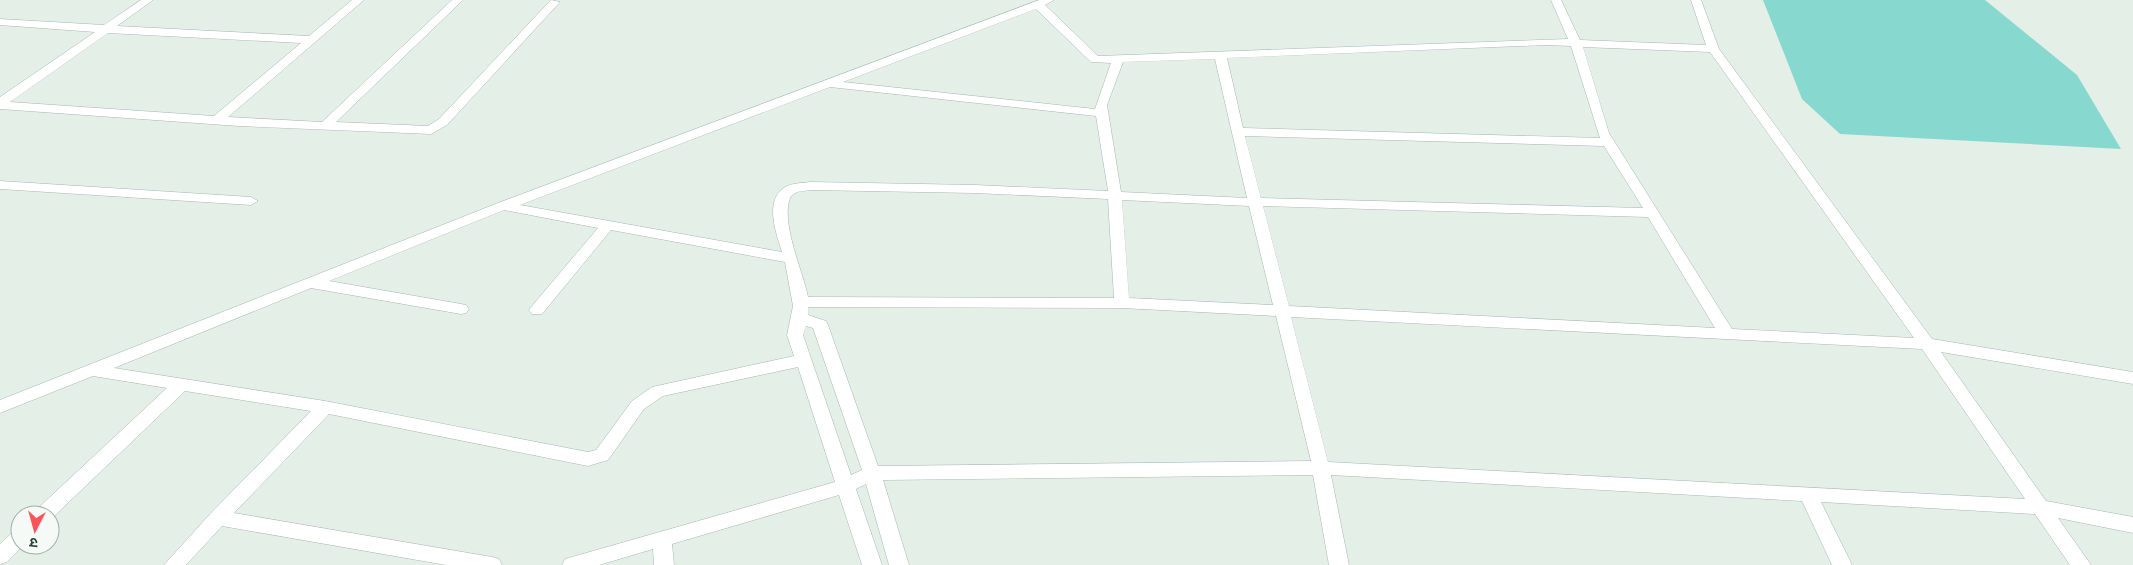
<svg xmlns="http://www.w3.org/2000/svg" width="2133" height="565" font-family="'Fira Sans','Noto Sans Devanagari',sans-serif">
<style>
.water{fill:#87d8ce}
.lines{fill:none;stroke-linecap:round;stroke-linejoin:round}
.minor-casing{stroke:#a6b8ac;stroke-width:1}
.minor{fill:#fff;fill-rule:evenodd}
</style>
<rect width="100%" height="100%" fill="#e4efe7"/>
<path class="water" d="M1763,0h222l92,75 44,74 -281,-15 -38,-35z"/>
<g class="lines">
<g class="minor-casing">
<path id="minor" d="M141,0h12l-36,26 192,10 43,-36h12l-136,117 94,5 130,-122h11l-127,122 92,4 11,-7 112,-119 9,2 -113,123 -16,9 -192,-8 -239,-17v-12l95,-65 -95,-7v-6l104,6zM108,33l193,10 -87,73 -204,-14z
M1039,0h15l-9,5 53,51 470,-17 -17,-39h10l19,40 126,5 -15,-45h10l18,49 213,290 201,33v12l-192,-32 105,149 87,16v16l-75,-15 33,47h-21l-35,-51 -214,-12 31,63h-20l-30,-64 -471,-26 18,90h-20l-16,-90 -430,5 26,85h-20l-23,-81 -10,5 26,76h-20l-23,-70 -167,49 2,21h-20l-1,-16 -54,16h-37l3,-6 7,-2 263,-75 -37,-115 -135,29 -19,13 -36,51 -20,6 -259,-52 -95,99 258,44 7,2 3,6h-56l-224,-39 -36,39h-22l47,-52 100,-102 -126,-20 -135,129v-5h-16l2,-5 131,-122 -74,-12 -93,37v-13l498,-197zM1036,9l55,53 20,1 -16,46 -252,-27zM1546,45l25,1 29,92 -357,-10 -16,-70zM1583,47l127,5 204,286 -182,-9 -123,-196zM1215,59l32,139 -126,-6 -14,-87 16,-43zM830,87l266,29 12,75 -133,-6 -164,-3c-8,1 -17,1 -24,4 -24,12 -11,47 -5,66l-262,-47zM1245,136l359,10 39,62 -382,-10zM811,190l164,3 133,6 6,99 -306,-1c-5,-26 -29,-77 -17,-101l6,-4zM1122,200l127,6 24,99 -144,-7zM1263,206l385,11 67,111 -426,-22zM504,210l94,18 -66,78 -3,4 3,4h10l69,-84 174,32 8,44 -6,29 7,21 -142,31 -20,14 -36,49 -8,2 -263,-51 -211,-33 197,-80 150,26 5,-1 3,-4 -3,-4 -5,-1 -132,-23zM808,307l314,1 154,8 35,145 -433,5 -50,-141 -2,-4 -18,-6zM1291,317l631,32 103,150 -697,-37zM806,326l7,2 49,142 -11,5 -48,-140z
M0,181l251,16 7,4 -7,4 -251,-16z
M20,529v16h4l-17,17 -7,2v-20l13,-12z"/>
</g>
<use href="#minor" class="minor"/>
</g>
<g transform="translate(35 530) rotate(186)"><circle r="24" fill="#f5faf6" stroke="#a0b0a7"/>
<path d="M0-4L9 19L0 12L-9 19Z" fill="#fe5359"/>
<text y="-8" font-size="14" font-weight="bold" text-anchor="middle" fill="#214230">उ</text>
</g>
</svg>
